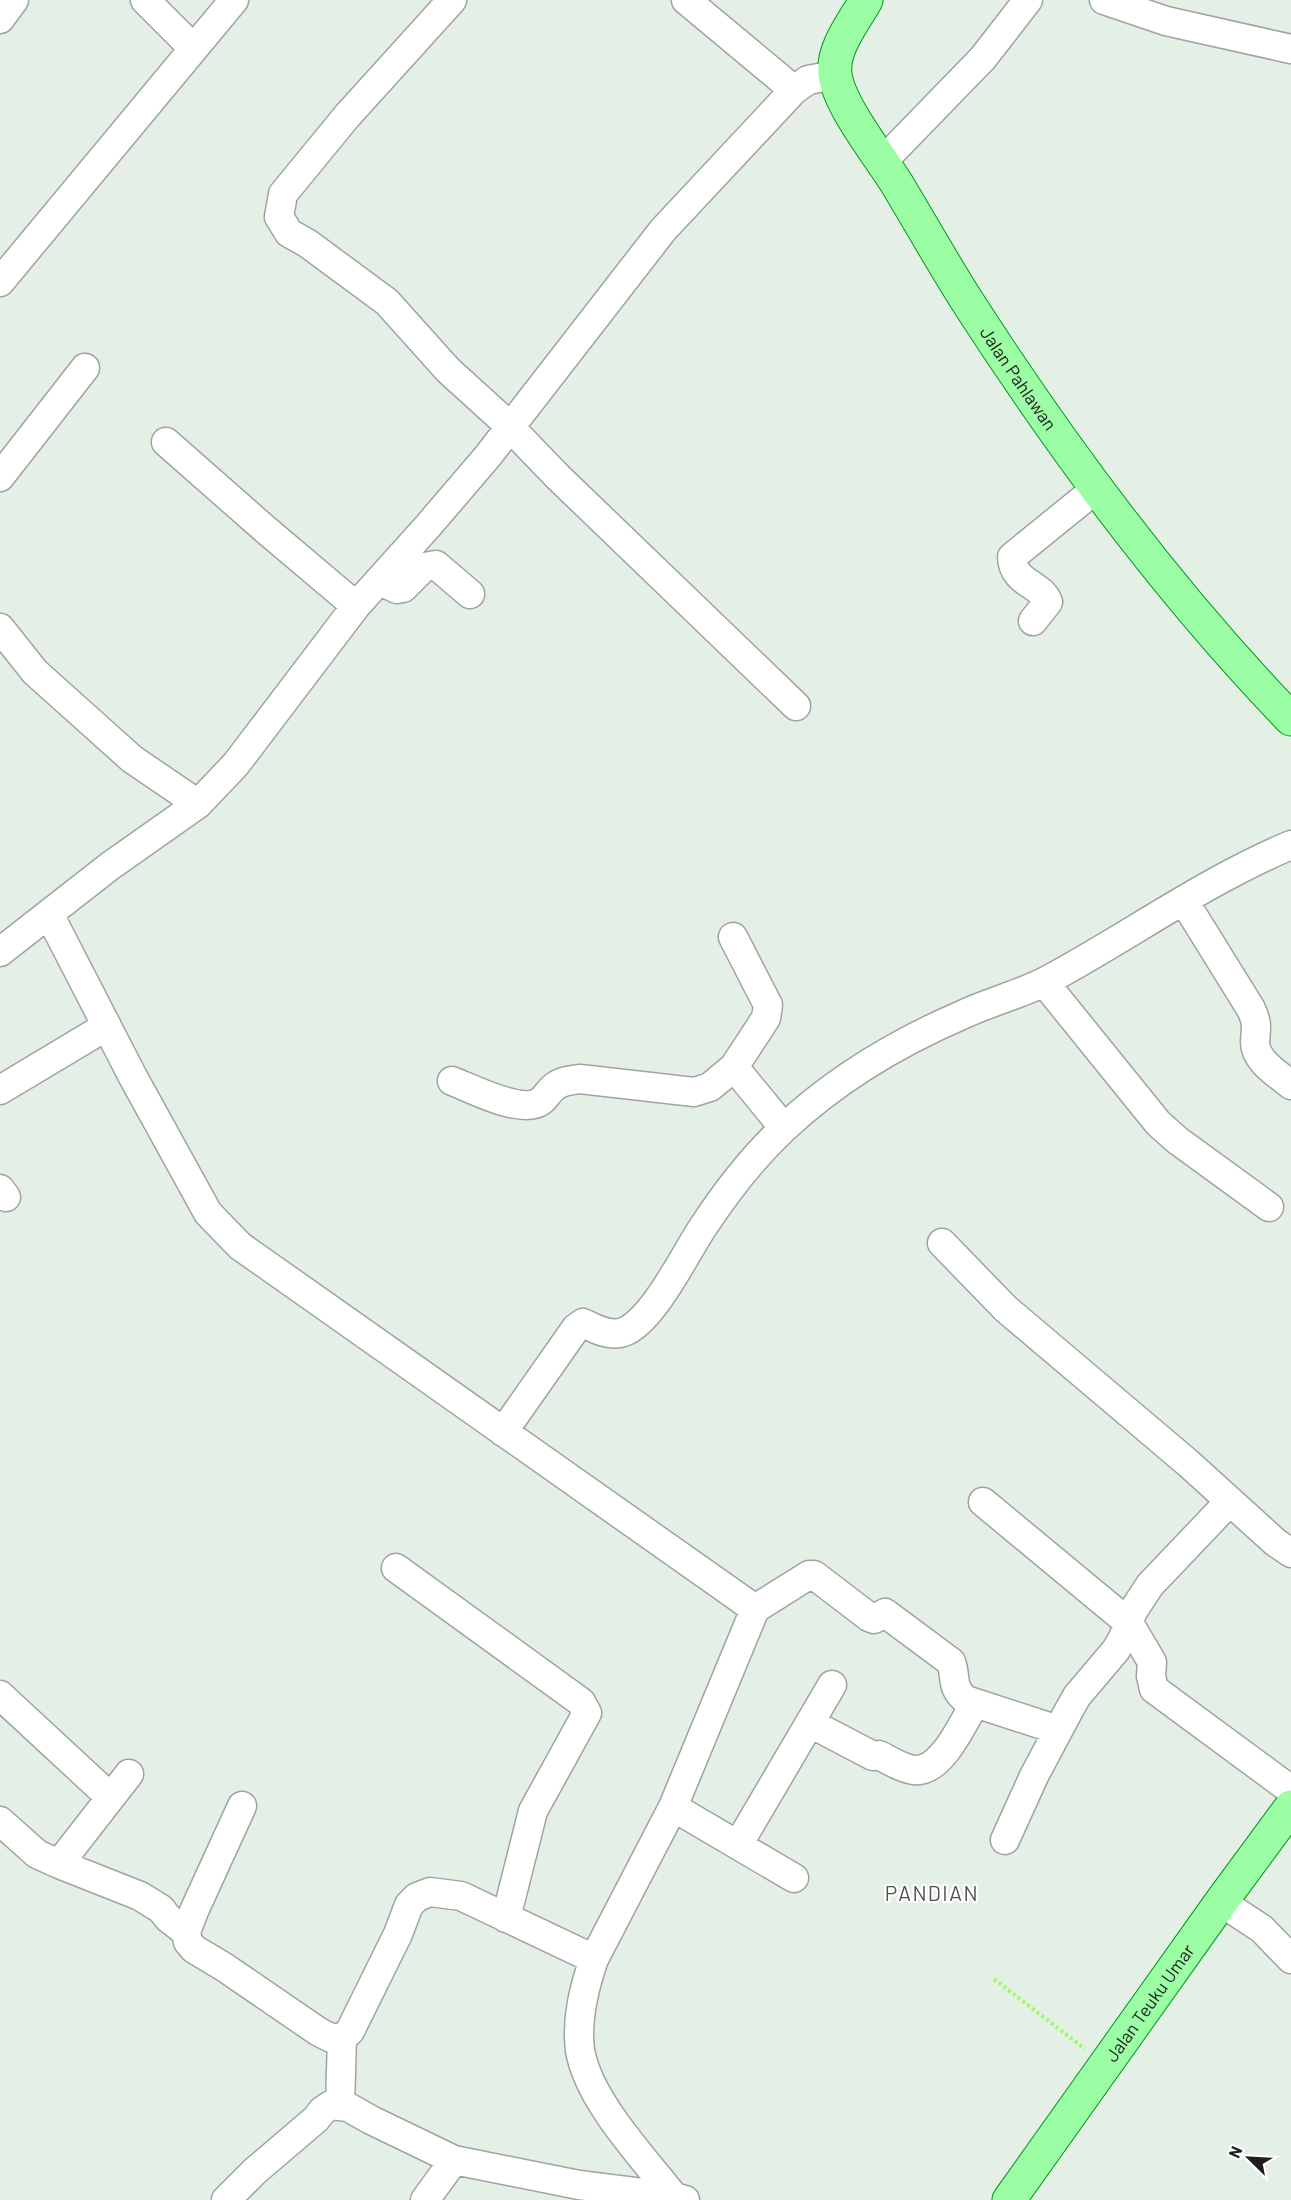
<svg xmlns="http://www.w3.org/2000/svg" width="1291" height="2200" font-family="Barlow,sans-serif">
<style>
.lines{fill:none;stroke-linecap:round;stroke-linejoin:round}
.minor-casing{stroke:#a2a2a2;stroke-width:31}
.major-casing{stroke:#00981e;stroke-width:35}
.path{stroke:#9ffb69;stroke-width:4;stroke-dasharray:3 3;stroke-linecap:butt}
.minor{stroke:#fff;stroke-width:28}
.major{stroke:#9bfda4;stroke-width:33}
.labels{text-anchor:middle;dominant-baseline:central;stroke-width:4.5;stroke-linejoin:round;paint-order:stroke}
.street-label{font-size:18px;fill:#1e1e1e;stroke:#fff}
.quarter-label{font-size:21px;letter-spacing:1.5px;fill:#515151;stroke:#fff}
</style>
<rect width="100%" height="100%" fill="#e4efe6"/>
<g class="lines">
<g class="minor-casing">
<path id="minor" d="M145,0l48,48
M452,0l-105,116 -64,78 -4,23 10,16 18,10 80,59 61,68 55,50 55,57 238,229
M686,0l108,90
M1104,0l62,21 125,28
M0,19l14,-19
M883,161l100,-103 45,-58
M0,282l234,-282
M166,442l100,88 90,76
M0,477l85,-109
M380,581l17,8 6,-1 21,-21 12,-2 34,29
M1033,621l15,-19c-7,-19 -35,-18 -36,-45l85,-69
M0,628l35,44 97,87 66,45
M1184,901l67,108c7,15 5,18 4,33 0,19 23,32 36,43
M49,914l84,163 75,136 32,33 515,363
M733,937l35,68 -2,13 -32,49
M0,952l110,-86 88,-62 38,-40 120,-158 72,-80 59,-69 176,-227 131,-140 14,-10 27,-5
M1044,982l114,141 19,17 92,67
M452,1081c21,8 70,34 89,20 5,-4 8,-10 13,-14 7,-6 17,-7 26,-8l114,13 16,-5 24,-20 50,61
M0,1090l107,-64
M0,1189l6,8
M942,1243l64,66 182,154 87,79 16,11
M503,1432l73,-104 7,-5c12,6 29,15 43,8 29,-14 59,-77 77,-104 23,-35 50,-70 80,-98 52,-49 114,-86 179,-114 27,-13 57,-20 84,-34 82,-44 159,-100 245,-136
M983,1502l146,121 23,39 -1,14 3,13 137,101
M396,1568l185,134 6,11 -54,98 -27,107
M0,1695l110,102
M810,1723l63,33 6,-1c10,5 24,14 35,15 28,3 49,-48 61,-67
M242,1806l-48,105 -8,21 2,10 6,7 30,18 95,65 12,6h11l8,-7 48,-97 11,-29 8,-8 13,-5 31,4 133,63
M673,1807l121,71
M0,1821l37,33 22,10 70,-90
M1005,1840l29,-64 34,-64 9,-16 39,-46 7,-12 10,-27 17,-26 80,-84
M738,1845l94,-160
M59,1864l81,32 21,13 7,9 18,14
M1221,1902l41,27 29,30
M340,2106l2,-68
M226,2200l29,-29 61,-52 6,-8 9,-6 17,2 23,13 83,40 125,25 95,12
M425,2200l29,-40
M685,2200l-11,-3c-31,-40 -86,-97 -94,-147 -4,-31 4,-62 14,-91l79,-152 82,-198 54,-34h5l55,42 5,2 11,-6 66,49c6,17 -1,24 15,38l92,30"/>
</g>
<g class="major-casing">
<g id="major">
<path id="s1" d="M866,0c-12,22 -34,48 -31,74 4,32 44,81 62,110 24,40 47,81 72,120 93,144 203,292 322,415"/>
<path id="s2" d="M1009,2200l212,-298 70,-95"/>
</g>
</g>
<path class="path" d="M994,1979l91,70"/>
<use href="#minor" class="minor"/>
<use href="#major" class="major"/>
</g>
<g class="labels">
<g class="street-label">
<text stroke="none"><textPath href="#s1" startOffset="438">Jalan Pahlawan</textPath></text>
<text stroke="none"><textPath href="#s2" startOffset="242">Jalan Teuku Umar</textPath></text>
</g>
<g class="quarter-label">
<text x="932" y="1892">PANDIAN</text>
</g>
</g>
<g transform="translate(1249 2158) rotate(294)" stroke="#ffffff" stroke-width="4.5" paint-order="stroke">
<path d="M0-4.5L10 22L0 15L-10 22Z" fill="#1e1e1e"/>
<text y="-9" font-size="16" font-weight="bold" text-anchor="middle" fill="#1e1e1e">N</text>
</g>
</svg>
